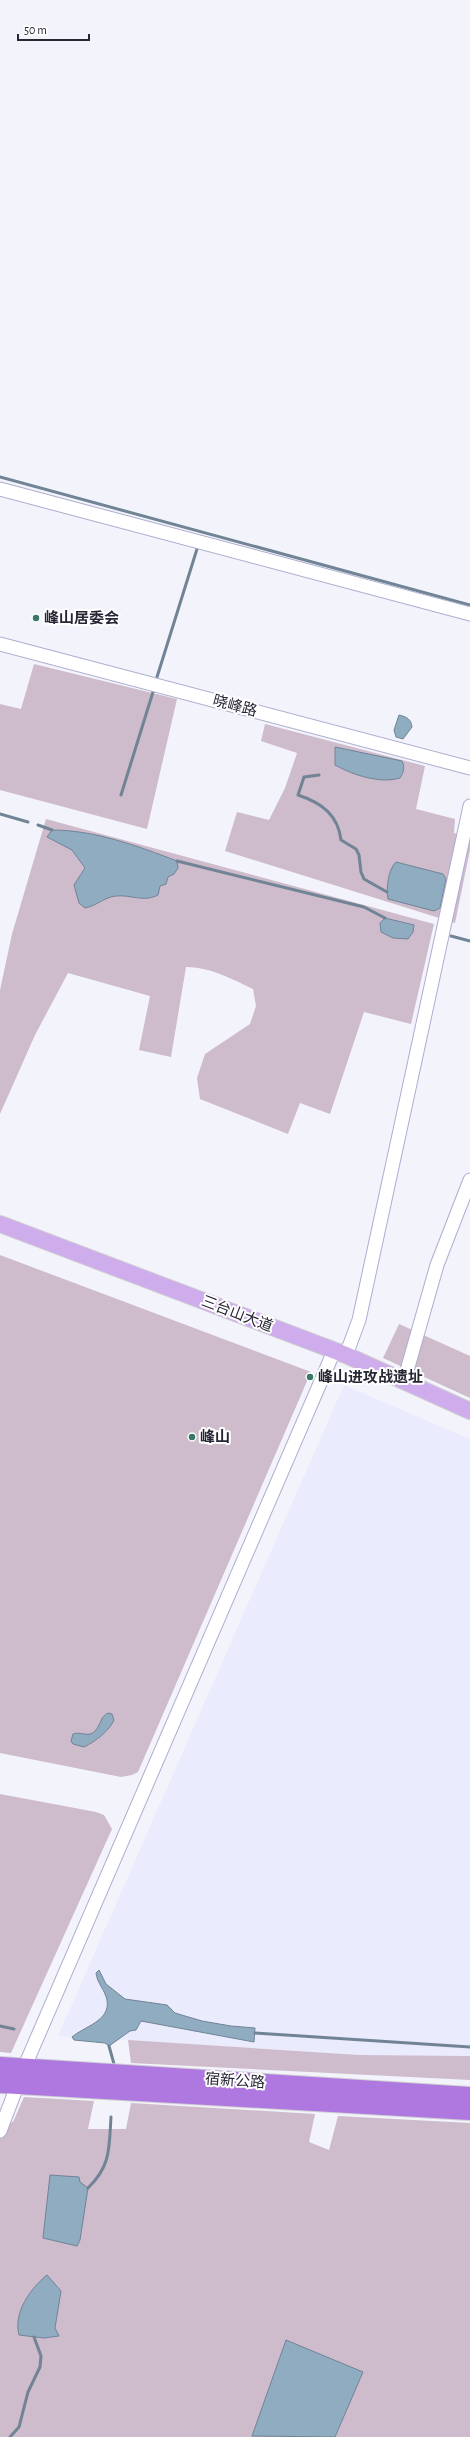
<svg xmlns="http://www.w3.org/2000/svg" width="470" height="2437" font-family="'Alegreya Sans','Noto Sans SC',sans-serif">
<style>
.built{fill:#eaebfc}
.green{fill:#cebbcc}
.water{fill:#90acc0;stroke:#708496}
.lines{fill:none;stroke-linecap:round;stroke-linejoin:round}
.stream{stroke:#708496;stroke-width:3}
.minor-casing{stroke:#adadd0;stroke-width:15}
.major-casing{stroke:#cfcfd2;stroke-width:18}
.highway-casing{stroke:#cfcfd2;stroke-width:20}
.minor{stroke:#fff;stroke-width:13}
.major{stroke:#cfadec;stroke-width:16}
.highway{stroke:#af77e0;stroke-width:18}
.poi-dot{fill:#397866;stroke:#fff;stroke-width:1.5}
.labels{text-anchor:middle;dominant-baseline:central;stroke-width:4;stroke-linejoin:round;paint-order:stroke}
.poi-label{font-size:15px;font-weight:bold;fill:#262634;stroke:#fff;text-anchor:start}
.street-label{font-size:15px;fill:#262634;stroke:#fff}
</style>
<rect width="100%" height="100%" fill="#f3f4fb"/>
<path class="built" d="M344,1385l126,54v617l-111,-1 -301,-19z"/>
<path class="green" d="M34,664l143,35 -30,130 -147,-39v-86l21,5z
M265,724l160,42 -9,43 39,10 -1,14 16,3v14l-15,73 -230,-72 12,-39 32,8 16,-32 12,-35 -36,-12z
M46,819l388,105 -23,100 -47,-12 -34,102 -30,-11 -12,31 -88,-35 -3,-21 8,-24 45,-30 6,-18 -3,-17c-21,-10 -43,-22 -67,-22l-15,90 -32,-7 11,-54 -82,-23 -33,62 -35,79v-124l12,-56z
M0,1255l311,117 -173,400 -6,3 -11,2 -121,-24z
M399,1324l71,32v42l-87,-40z
M0,1794l96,18 8,3 8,14 -101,224 -11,-1z
M128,2040l231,15 111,1v24l-339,-17z
M24,2097l70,4 -6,28h38l5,-26 184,11 -6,28 20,8 9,-34 132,7v314h-470v-311l13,-4z"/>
<path class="water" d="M399,715c8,2 12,4 13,12l-9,12 -7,-2 -2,-7z
M335,747l67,14c3,6 2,11 -2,17 -20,6 -47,-3 -65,-13z
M52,830c42,0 86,16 125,31l1,7 -4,6 -6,3 -2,7 -6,2 -2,9c-17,9 -32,-4 -50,3 -8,3 -13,8 -23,10l-6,-5 -5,-18 11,-17 -13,-18 -25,-13z
M396,862l47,12 3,5 -6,29 -6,3 -46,-12c-2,-11 0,-29 8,-37z
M385,918l29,7 -1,7 -5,7 -15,-1 -12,-6 -1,-9z
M108,1713l4,1 2,6c-5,11 -18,21 -30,27l-11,-3 -2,-3 2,-7c7,-3 16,4 22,-3 6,-6 5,-14 13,-18z
M99,1970l7,14 19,15 42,6 8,8 27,8 29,5 24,2 -1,14 -113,-21 -5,9 -6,1 -21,15 -4,-3 -31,-3 -2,-3c11,-10 39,-16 35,-37 -2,-10 -10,-17 -11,-27z
M50,2175l29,2 1,5 8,6 -8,52 -3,6 -34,-8z
M47,2275l14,16 -6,37 4,8 -15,2 -25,-3c-6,-23 12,-47 28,-60z
M286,2340l77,32 -28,65 -83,-1z"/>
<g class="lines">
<path class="stream" d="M0,477l470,128
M157,677l40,-128
M319,775l-15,2 -6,18c24,8 40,20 43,45l15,9 3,6 2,17 3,7 23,13
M121,795l32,-103
M0,814l28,8
M38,825l14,5
M177,861l187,46 21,11
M451,936l19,5
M0,2026l14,3
M255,2033l215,14
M109,2046l5,18
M88,2188c23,-22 21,-40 23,-71
M10,2437l9,-10 9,-35 12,-25 1,-11 -7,-19"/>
<g class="minor-casing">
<path id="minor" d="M0,489l470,125
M0,644l470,124
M346,1355l13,-35 111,-514
M404,1381l33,-116 33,-85
M0,2131l24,-63 310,-717"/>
</g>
<g class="major-casing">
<path id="major" d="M0,1224l346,131 124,56"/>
</g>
<g class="highway-casing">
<path id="highway" d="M0,2066l470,30
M0,2084l470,27"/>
</g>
<use href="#minor" class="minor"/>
<use href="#major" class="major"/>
<use href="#highway" class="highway"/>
</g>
<g class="poi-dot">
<circle cx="36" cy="618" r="4"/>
<circle cx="310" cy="1377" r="4"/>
<circle cx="192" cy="1437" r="4"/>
</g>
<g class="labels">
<g class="poi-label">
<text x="44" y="618">峰山居委会</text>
<text x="318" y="1377">峰山进攻战遗址</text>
<text x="200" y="1437">峰山</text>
</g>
<g class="street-label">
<text transform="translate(235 706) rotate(15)">晓峰路</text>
<text transform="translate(237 1314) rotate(21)">三台山大道</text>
<text transform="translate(235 2081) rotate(4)">宿新公路</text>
</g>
</g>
<path d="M18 34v6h71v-6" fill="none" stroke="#262634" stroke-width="2"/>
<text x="24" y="34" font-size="12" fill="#262634" stroke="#ffffff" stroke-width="3" paint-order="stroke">50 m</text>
</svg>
